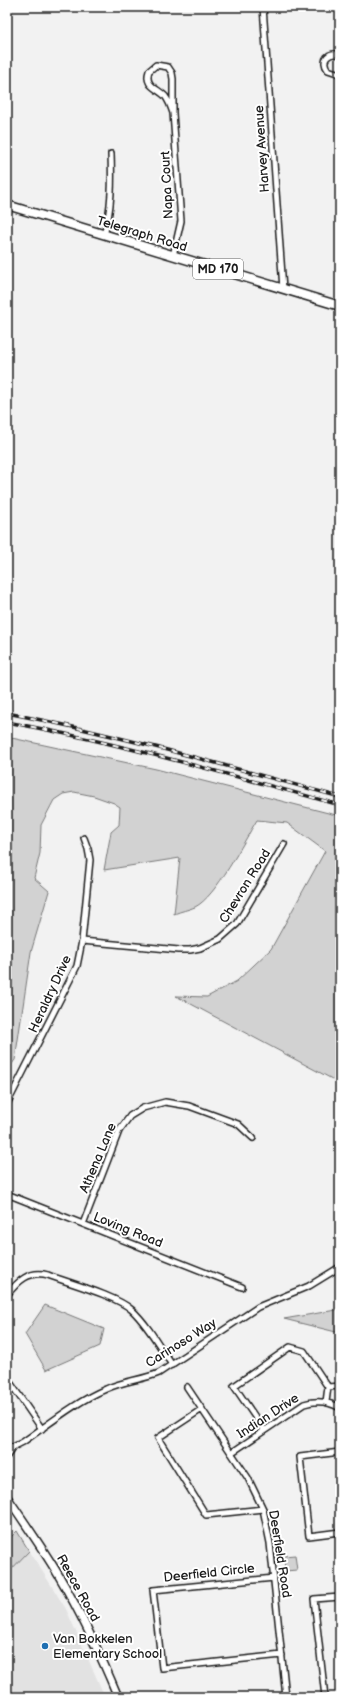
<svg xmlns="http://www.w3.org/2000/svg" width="347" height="1704" font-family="'Balsamiq Sans',sans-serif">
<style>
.built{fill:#e2e2e2}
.green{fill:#d2d2d2;stroke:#777}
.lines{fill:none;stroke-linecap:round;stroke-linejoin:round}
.minor-casing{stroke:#1c1c1c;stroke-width:8}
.secondary-casing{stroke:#1c1c1c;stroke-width:10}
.primary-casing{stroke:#1c1c1c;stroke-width:11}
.minor{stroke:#fff;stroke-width:5}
.secondary{stroke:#fff;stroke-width:7}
.primary{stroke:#fff;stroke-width:8}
.rail-casing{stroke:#1c1c1c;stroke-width:3.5}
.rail{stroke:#fff;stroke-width:2;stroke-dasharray:6;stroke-linecap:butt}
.poi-dot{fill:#1f6fb2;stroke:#fff;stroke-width:1.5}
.labels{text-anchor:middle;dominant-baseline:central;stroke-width:4;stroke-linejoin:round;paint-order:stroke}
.shield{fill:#fff;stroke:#606060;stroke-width:1}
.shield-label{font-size:12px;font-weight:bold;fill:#1c1c1c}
.street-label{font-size:13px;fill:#1c1c1c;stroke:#fff}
.poi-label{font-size:13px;fill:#1c1c1c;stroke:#fff;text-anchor:start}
</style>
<rect width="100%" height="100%" fill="#f2f2f2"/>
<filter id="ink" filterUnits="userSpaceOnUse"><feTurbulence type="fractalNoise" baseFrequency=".025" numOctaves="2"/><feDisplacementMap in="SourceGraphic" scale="8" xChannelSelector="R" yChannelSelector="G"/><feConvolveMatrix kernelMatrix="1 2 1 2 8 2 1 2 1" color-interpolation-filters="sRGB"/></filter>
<g filter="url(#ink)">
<path class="built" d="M17,1531l49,78 39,88h-98v-156z"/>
<path class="green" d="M7,737l149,32 184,47v270l-8,-7 -156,-83 31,1 30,-16 34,-32 54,-98 -38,-28 -30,-3c-13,21 -41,77 -62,87 -7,3 -14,4 -21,7l6,-56 -76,12 7,-38 8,-7 1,-18 -6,-4 -20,-7 -20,-4 -11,2 -9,6 -13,25 -1,28 -6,25 15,13 -18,61 -16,108 -8,10z
M45,1305l59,24 -4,17 -54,24 -21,-36z
M340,1307v26l-56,-14 52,-9z
M17,1531l12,20 -22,23v-33z
M295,1555l2,15 -12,1 -1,-15z"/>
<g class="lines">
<g class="minor-casing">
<path id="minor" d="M263,7l20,282
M340,55c-11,-4 -20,5 -12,15l12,4
M104,235c8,-27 8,-53 7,-81
M173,256l8,-35 -8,-108v-34l-1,-6 -4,-6 -12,-2 -7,6c-5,15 8,17 16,25 4,5 6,11 8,17
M82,941l97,9h11l10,-2 20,-9 17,-15 47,-80
M7,1104l70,-138 5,-25 8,-81 -2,-11 -4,-11
M7,1194l235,93
M83,1224l36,-93 11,-15 13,-8 22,-6 24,4 49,18 15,14
M7,1295c11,-14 22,-25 41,-20 21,8 69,21 84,35 16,15 28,37 40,55
M7,1378l35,51
M187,1387l61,91 15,31 7,34 16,154
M328,1387l12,-1
M202,1409l-44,29 48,77 57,-6
M264,1430l-30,-44 56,-39 14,4 24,36 -2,15
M7,1448l6,-1 10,-5c26,-18 54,-41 83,-53 17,-8 36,-9 53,-16l99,-66 51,-21 31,-19
M340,1452l-40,5 9,79 31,-4
M231,1453l73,-49c13,-4 24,-3 36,4
M7,1456l6,-9
M274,1578l-121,12 9,78 120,-13
M325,1697l-11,-98 26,-2"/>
</g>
<g class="secondary-casing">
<path id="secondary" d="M7,1497c18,26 36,52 52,79 23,39 42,80 59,121"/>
</g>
<g class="primary-casing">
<path id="primary" d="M7,205l333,101"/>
</g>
<use href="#minor" class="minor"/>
<use href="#secondary" class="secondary"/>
<use href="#primary" class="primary"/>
<g class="rail-casing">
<path id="rail" d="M7,713c113,22 223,54 333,84
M7,722c113,21 223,53 333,83"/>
</g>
<use href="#rail" class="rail"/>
</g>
</g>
<circle class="poi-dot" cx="45" cy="1646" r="4"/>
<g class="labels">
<rect class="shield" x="193" y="259" width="50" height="20" rx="3"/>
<g class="shield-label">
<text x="218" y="269">MD 170</text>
</g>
<g class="street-label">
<text transform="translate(262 149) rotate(-94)">Harvey Avenue</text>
<text transform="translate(167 185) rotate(-93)">Napa Court</text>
<text transform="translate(142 234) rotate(17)">Telegraph Road</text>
<text transform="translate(245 886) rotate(-58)">Chevron Road</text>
<text transform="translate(50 994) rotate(-65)">Heraldry Drive</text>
<text transform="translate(98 1158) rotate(-67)">Athena Lane</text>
<text transform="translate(128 1230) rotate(22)">Loving Road</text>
<text transform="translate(181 1343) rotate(-32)">Carinoso Way</text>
<text transform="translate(268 1416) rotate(-33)">Indian Drive</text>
<text transform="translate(280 1554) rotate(81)">Deerfield Road</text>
<text transform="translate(209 1573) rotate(-6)">Deerfield Circle</text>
<text transform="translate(78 1588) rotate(61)">Reece Road</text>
</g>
<g class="poi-label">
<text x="53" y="1639">Van Bokkelen<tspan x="53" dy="15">Elementary School</tspan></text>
</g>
</g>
<rect width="347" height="1704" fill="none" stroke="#fff" stroke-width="24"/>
<rect x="12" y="12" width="323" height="1680" fill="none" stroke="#1c1c1c" stroke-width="1.5" filter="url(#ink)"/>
</svg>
